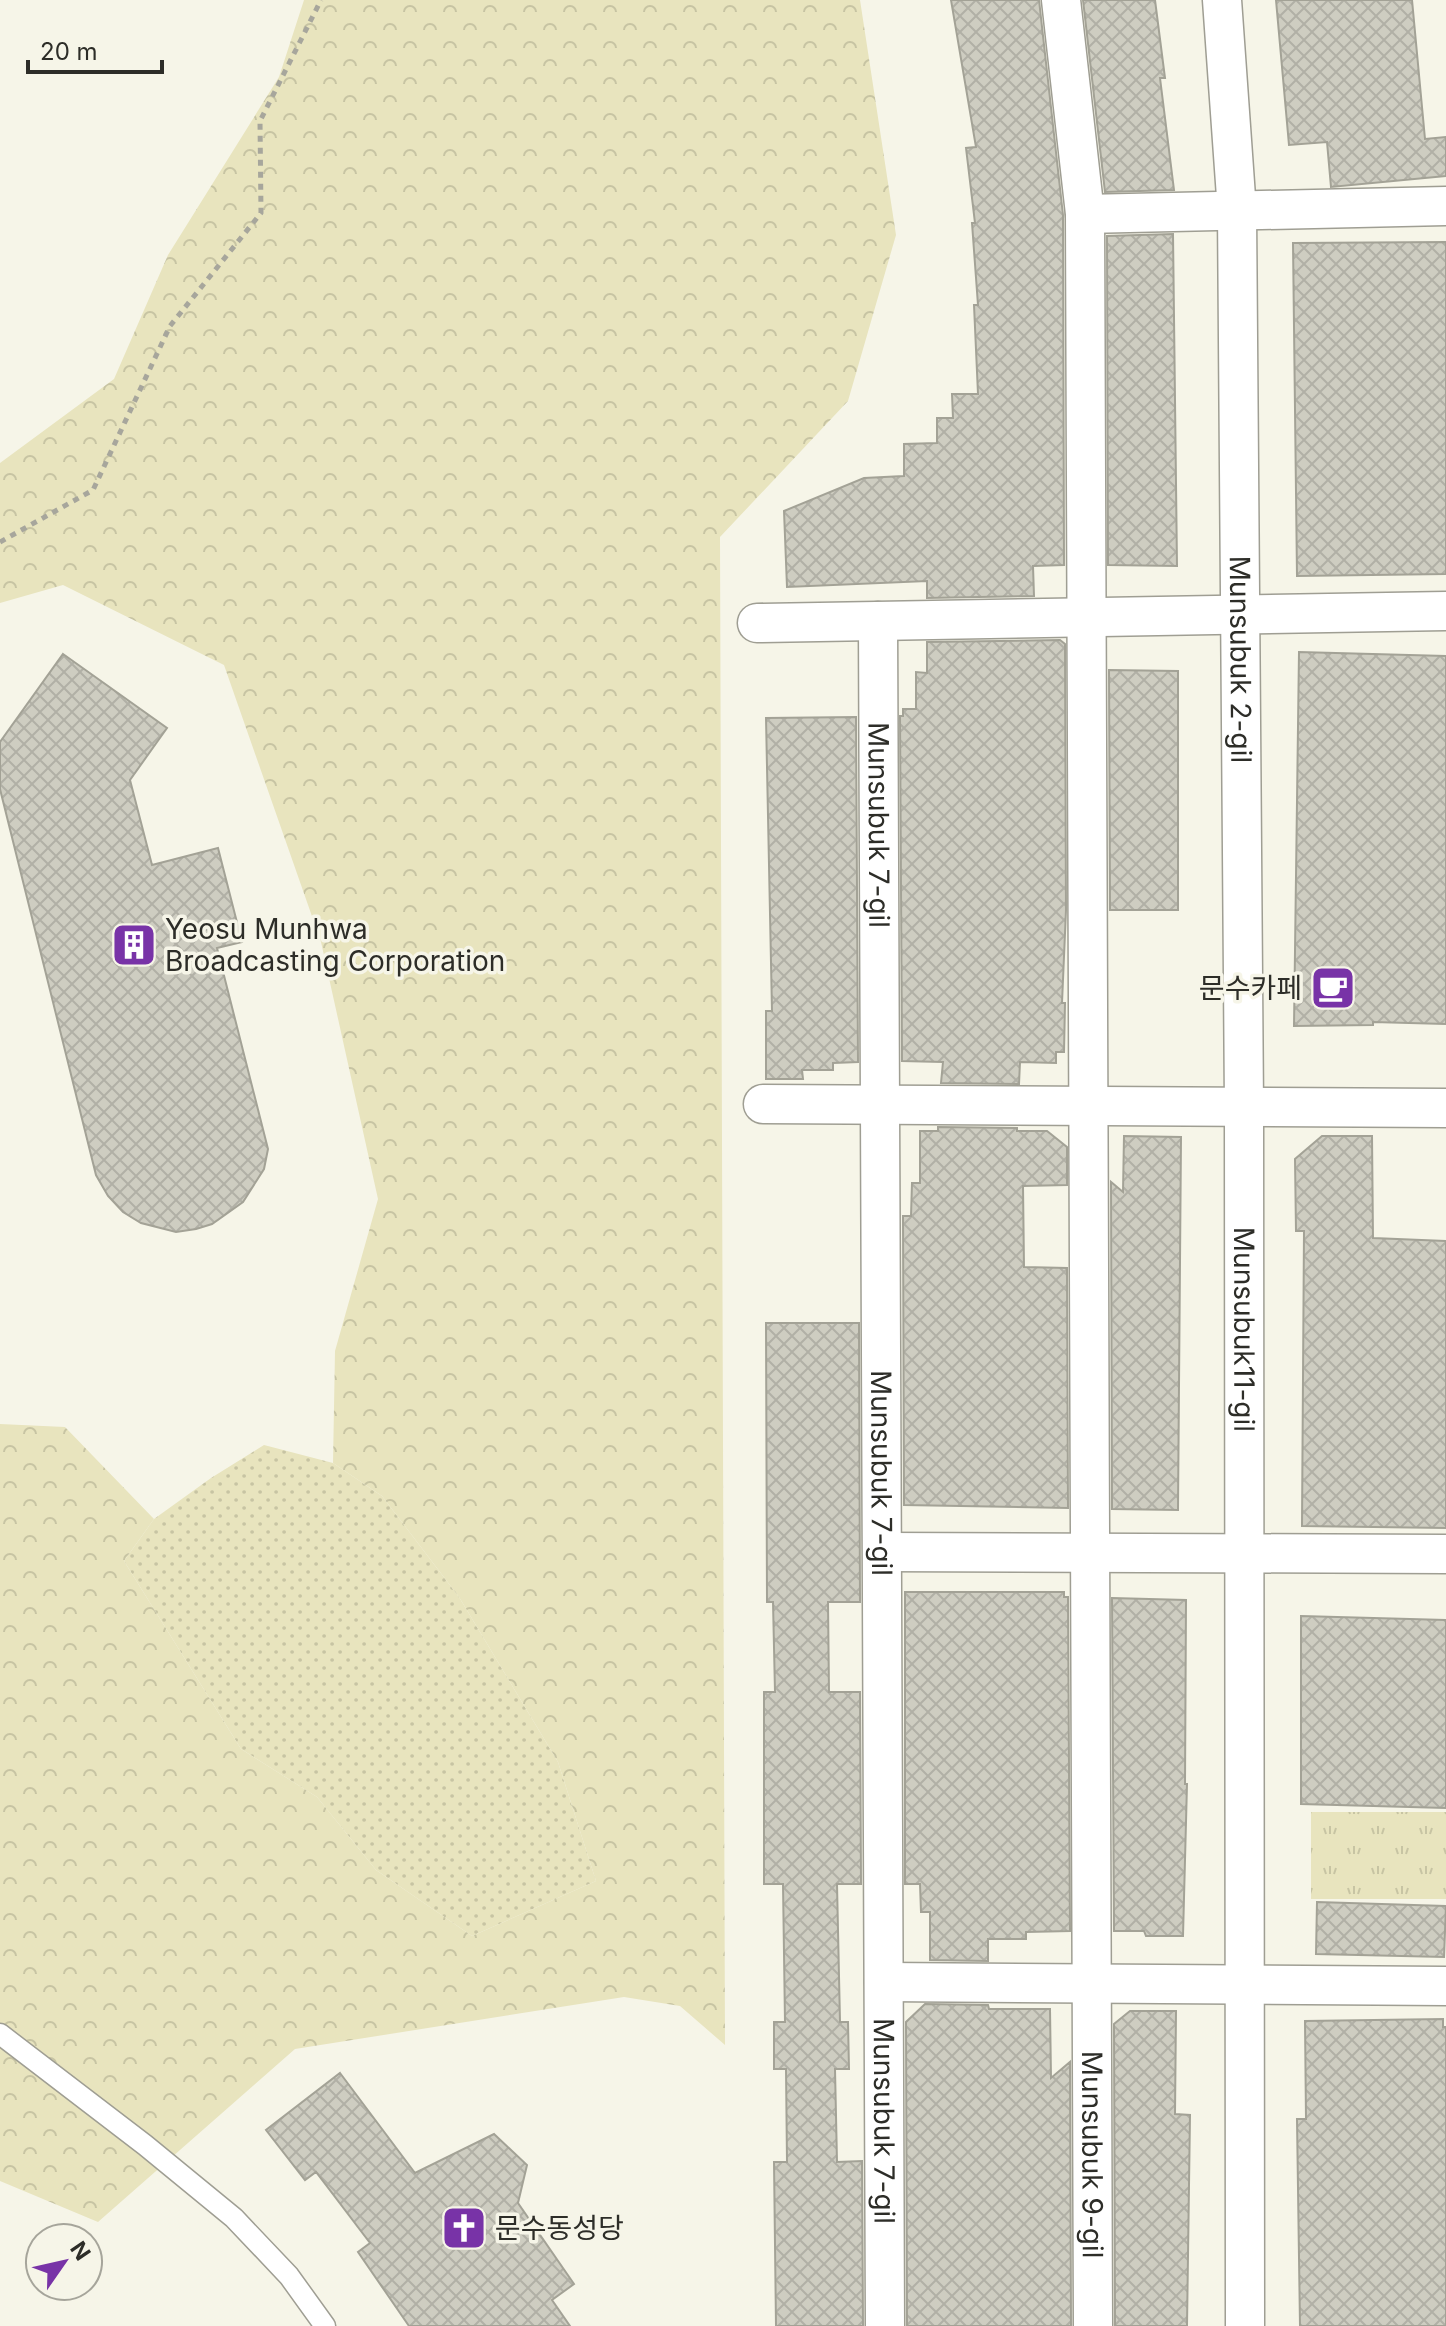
<svg xmlns="http://www.w3.org/2000/svg" width="1446" height="2326" font-family="Inter,'Noto Sans KR',sans-serif">
<style>
.grass{fill:url(#grass-dots)}
.forest{fill:url(#forest-crowns)}
.park{fill:url(#park-tufts)}
.building{fill:url(#building-cross-hatch);stroke:#a3a296;stroke-width:2}
.lines{fill:none;stroke-linecap:round;stroke-linejoin:round}
.service-casing{stroke:#9f9e93;stroke-width:23}
.minor-casing{stroke:#9f9e93;stroke-width:41}
.path{stroke:#a7a69c;stroke-width:5;stroke-dasharray:6 6;stroke-linecap:butt}
.service{stroke:#fff;stroke-width:20}
.minor{stroke:#fff;stroke-width:38}
.labels{text-anchor:middle;dominant-baseline:central;stroke-width:7;stroke-linejoin:round;paint-order:stroke}
.street-label{font-size:28px;fill:#2d2d28;stroke:#f6f5e8}
.poi-label{font-size:28px;fill:#2d2d28;stroke:#f6f5e8;text-anchor:start}
</style>
<defs>
<pattern id="grass-dots" width="8" height="8" patternUnits="userSpaceOnUse" patternTransform="scale(2)"><rect width="8" height="8" fill="#e8e4be"/><path d="M2 2h.1M6 6h.1" fill="none" stroke="#c7c4a3" stroke-width="1.8" stroke-linecap="round"/></pattern>
<pattern id="forest-crowns" width="20" height="18" patternUnits="userSpaceOnUse" patternTransform="scale(2)"><rect width="20" height="18" fill="#e8e4be"/><path d="M2 6a3 3 0 1 1 6 0M12 15a3 3 0 1 1 6 0" fill="none" stroke="#c7c4a3"/></pattern>
<pattern id="park-tufts" width="24" height="20" patternUnits="userSpaceOnUse" patternTransform="scale(2)"><rect width="24" height="20" fill="#e8e4be"/><path d="M3 7l-1-3M5 7V3M7 7l1-3M15 17l-1-3M17 17v-4M19 17l1-3" fill="none" stroke="#c7c4a3"/></pattern>
<pattern id="building-cross-hatch" width="8" height="8" patternUnits="userSpaceOnUse" patternTransform="scale(2)"><rect width="8" height="8" fill="#cecdc1"/><path d="M0 0l8 8M0 8l8-8" fill="none" stroke="#b1b0a6"/></pattern>
</defs>
<rect width="100%" height="100%" fill="#f6f5e8"/>
<path class="grass" d="M264,1445l69,18 49,33 77,101 99,165 38,119 -124,55 -96,-66 -59,-73 -76,-48 -117,-188 30,-42 57,-41z"/>
<path class="forest" d="M304,0h556l36,235 -48,166 -128,136 5,1508 -45,-39 -56,-9 -329,52 -197,173 -98,-41v-757l65,3 89,92 -30,42 117,188 76,48 59,73 96,66 124,-55 -38,-119 -99,-165 -77,-101 -49,-33 2,-112 43,-152 -57,-257 -97,-277 -161,-80 -63,18v-140l114,-84 54,-124 111,-178z"/>
<path class="park" d="M1311,1812h135v87h-135z"/>
<path class="building" d="M951,0h88l24,215 1,350 -31,1 1,30 -107,2v-17l-140,6 -3,-76 80,-33 40,-2v-32l33,-1v-25h16l-1,-24h26l-4,-89h4l-6,-82h3l-9,-75 10,-1z
M1083,0h72l10,78h-5l14,112 -69,2z
M1276,0h136l13,139 21,-2v39l-115,11 -4,-45 -38,3z
M1173,234l4,332 -69,-1 -1,-329z
M1446,242v332l-149,2 -4,-333z
M1060,640l5,4 1,266 -4,93h3l-1,49h-8v11l-36,-1 -1,22 -78,-1 2,-21 -41,-1 -2,-345h3v-7h13v-37l11,1v-31z
M1299,652l147,4v368l-73,-2v3l-79,1z
M63,654l104,74 -37,52 22,85 66,-17 24,94 -25,6 51,201 -4,20 -21,33 -31,22 -16,5 -20,3 -35,-9 -18,-11 -15,-16 -12,-21 -96,-386v-47z
M1109,670l69,1v239h-68z
M856,717l2,345 -25,1v7h-31l1,9h-37v-68h6l-6,-293z
M938,1127l79,1v3h30l20,16v38l-44,1 1,81 43,1 1,240 -164,-3 -1,-289h8l1,-33h8v-52h18z
M1124,1136l57,1 -3,373 -66,-1 -1,-327 12,10z
M1322,1136h50l1,102 73,3v287l-144,-2 2,-295h-8l-1,-72z
M766,1323h93l1,279h-32l1,90h31l1,192h-24l3,138h8l1,47h-14l2,93 25,-1 1,165h-87l-2,-164h13l-1,-93h-12v-47h11l-2,-138h-19v-192h11l-2,-90h-6z
M905,1592h159v5h4l2,334 -44,1v7h-38v22l-58,-1v-48h-9l-1,-28h-15z
M1112,1598l74,2 -1,184h2l-4,152h-37l-2,-5h-30z
M1301,1616l145,4v188l-145,-4z
M1317,1902l129,4 -2,51 -128,-3z
M925,2004l63,1 1,4h61l1,69 19,-16 1,264h-164l-1,-304z
M1130,2011h46l-1,103 15,1 -3,211h-72l-1,-302z
M1443,2019v8h3v299h-146l-3,-207h9l-1,-98z
M340,2073l75,100 79,-39 33,31 -9,38 56,81 -22,16 18,26h-161l-51,-74 12,-9 -54,-71 -11,8 -39,-50z"/>
<g class="lines">
<g class="service-casing">
<path id="service" d="M0,2034l145,111 89,73 55,58 36,50"/>
</g>
<g class="minor-casing">
<g id="minor">
<path id="s1" d="M1061,0l24,214 8,2112"/>
<path id="s2" d="M1222,0l15,211 7,896 1,1219"/>
<path d="M1085,214l361,-8"/>
<path id="s3" d="M878,621l7,1705"/>
<path d="M757,623l689,-12"/>
<path d="M763,1104l683,4"/>
<path d="M883,1552l563,2"/>
<path d="M884,1982l562,4"/>
</g>
</g>
<path class="path" d="M0,542l93,-52 77,-164 91,-113 -1,-92 61,-121"/>
<use href="#service" class="service"/>
<use href="#minor" class="minor"/>
</g>
<defs>
<g id="building-square" transform="scale(2.3)"><rect x="-9" y="-9" width="18" height="18" rx="4" fill="#7833a7" stroke="#f6f5e8"/><path d="M-4-6H4V6H1V3H-1V6H-4ZM-2.5-4.3h1.7v1.8h-1.7ZM.8-4.3h1.7v1.8H.8ZM-2.5-1h1.7V.8h-1.7ZM.8-1h1.7V.8H.8Z" fill="#fff"/></g>
<g id="cafe-square" transform="scale(2.3)"><rect x="-9" y="-9" width="18" height="18" rx="4" fill="#7833a7" stroke="#f6f5e8"/><path d="M-5.5-4.5H6V0H3Q3 3.5 0 3.5H-2.5Q-5.5 3.5-5.5 0ZM3-3.2v2h1.7v-2ZM-6 4.5H4V6H-6Z" fill="#fff"/></g>
<g id="church-square" transform="scale(2.3)"><rect x="-9" y="-9" width="18" height="18" rx="4" fill="#7833a7" stroke="#f6f5e8"/><path d="M-1.2-6h2.4v3.5h3.3v2.4h-3.3V6h-2.4V-.1h-3.3v-2.4h3.3Z" fill="#fff"/></g>
</defs>
<g fill-rule="evenodd">
<use href="#building-square" x="134" y="945"/>
<use href="#cafe-square" x="1333" y="988"/>
<use href="#church-square" x="464" y="2228"/>
</g>
<g class="labels">
<g class="street-label">
<text stroke="none"><textPath href="#s2" startOffset="660">Munsubuk 2-gil</textPath></text>
<text stroke="none"><textPath href="#s3" startOffset="204">Munsubuk 7-gil</textPath></text>
<text stroke="none"><textPath href="#s2" startOffset="1330">Munsubuk11-gil</textPath></text>
<text stroke="none"><textPath href="#s3" startOffset="852">Munsubuk 7-gil</textPath></text>
<text stroke="none"><textPath href="#s3" startOffset="1500">Munsubuk 7-gil</textPath></text>
<text stroke="none"><textPath href="#s1" startOffset="2156">Munsubuk 9-gil</textPath></text>
</g>
<g class="poi-label">
<text x="165" y="929">Yeosu Munhwa<tspan x="165" dy="32">Broadcasting Corporation</tspan></text>
<text x="1302" y="988" text-anchor="end">문수카페</text>
<text x="495" y="2228">문수동성당</text>
</g>
</g>
<g transform="translate(64 2262) rotate(56)"><circle r="38" fill="#f6f5e8" stroke="#a6a59b" stroke-width="2"/>
<path d="M0-6L14 30L0 20L-14 30Z" fill="#7833a7"/>
<text y="-12" font-size="22" font-weight="bold" text-anchor="middle" fill="#2d2d28">N</text>
</g>
<path d="M28 60v12h134v-12" fill="none" stroke="#2d2d28" stroke-width="4"/>
<text x="40" y="60" font-size="24" fill="#2d2d28" stroke="#f6f5e8" stroke-width="6" paint-order="stroke">20 m</text>
</svg>
